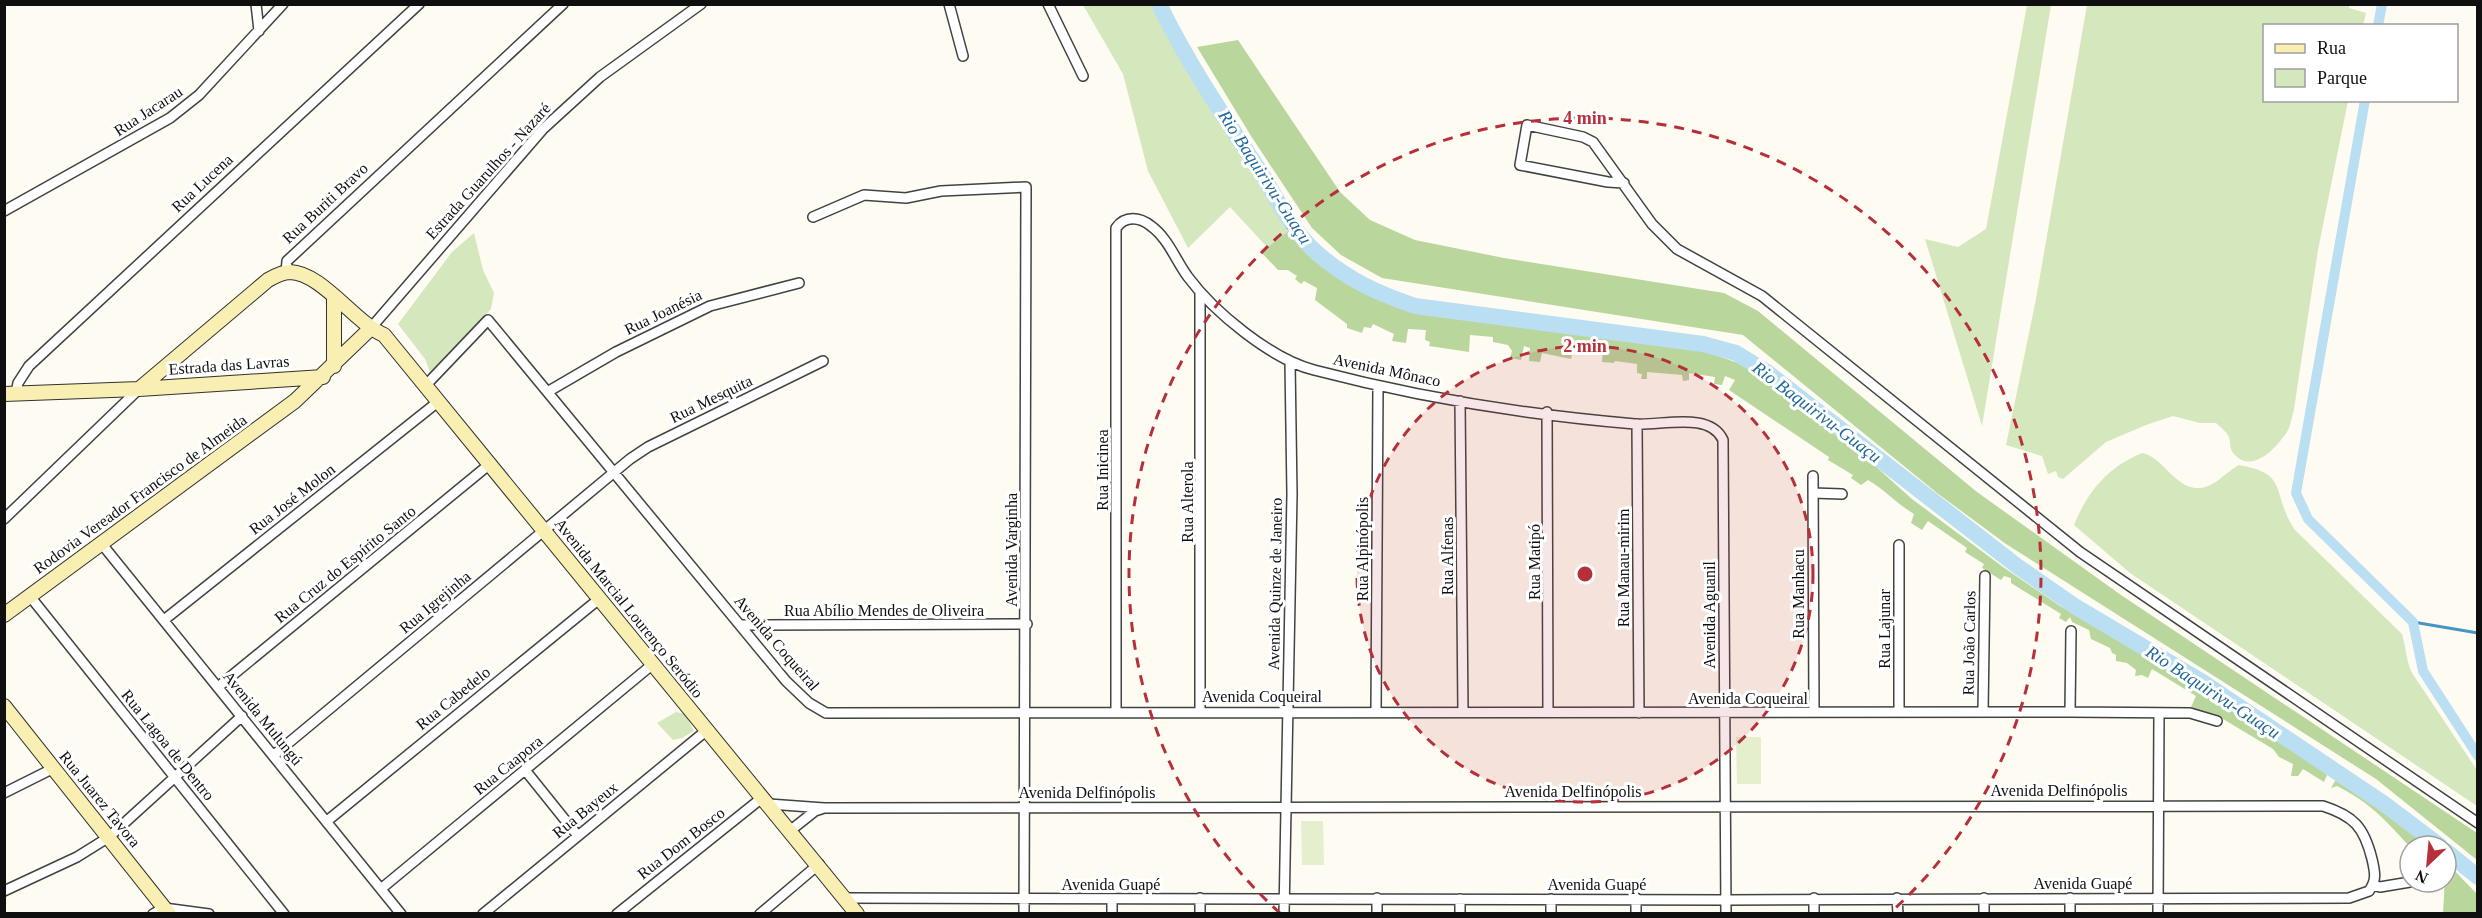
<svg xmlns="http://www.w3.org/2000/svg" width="2482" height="918" font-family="Georgia,serif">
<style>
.green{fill:#d4e7bd}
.forest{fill:#b9d79d}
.pitch{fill:#e5efce}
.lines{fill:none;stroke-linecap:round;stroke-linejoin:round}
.stream{stroke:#4696c5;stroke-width:3}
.canal{stroke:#badff2;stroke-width:10}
.river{stroke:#badff2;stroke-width:16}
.street-casing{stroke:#424242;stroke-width:12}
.secondary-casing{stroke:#313131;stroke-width:16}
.street{stroke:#fff;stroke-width:9}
.secondary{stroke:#faefb2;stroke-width:14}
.ring{fill:none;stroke:#b6303a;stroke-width:3;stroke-dasharray:10 8}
.labels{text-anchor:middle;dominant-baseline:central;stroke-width:6;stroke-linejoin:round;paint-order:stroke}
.street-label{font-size:16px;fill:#0f0f0f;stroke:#fff}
.water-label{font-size:18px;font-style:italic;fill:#206899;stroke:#fff}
.centre{fill:#b6303a;stroke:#fff;stroke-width:3}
.ring-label{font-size:18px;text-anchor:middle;font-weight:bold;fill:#b6303a;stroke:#fff;stroke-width:6;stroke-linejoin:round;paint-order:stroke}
</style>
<rect width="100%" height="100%" fill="#fefbf2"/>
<path class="green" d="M1083,5h73l139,221 -28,21 -37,-40 -42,41 -40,-77 -25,-97z
M2027,5h24l-69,421 -57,-187 33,8 28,-18z
M2349,5v3l17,5 -3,12 -99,1v74l84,1 -30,149 -24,159c-2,7 -3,16 -7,23 -10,15 -35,43 -53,22 -5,-5 -3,-11 -5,-17 -2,-5 -9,-10 -13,-14h-16l-27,-7 -27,9 -40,17 -43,37 -5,-2 -2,-6 -8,3 -6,-18 -36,-11 30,-146 51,-294z
M474,233l9,37 11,23 -3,16 -61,63 -5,-13 -27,-35 54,-72z
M2142,453c23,3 38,49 70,31 10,-5 17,-14 27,-19 52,9 31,28 56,65l107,104c4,13 4,26 10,39l65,97v36l-347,-233 -56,-48c14,-34 33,-57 68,-72z
M676,712l9,2 9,17 -12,7 -9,2 -16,-17z"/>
<path class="forest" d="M1238,40l102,152 30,28 45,20 89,18 220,35 34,18 219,181 144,103 356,238v27l-101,-81 -370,-235 -69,-51 -194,-158 -361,-57 -41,-23 -29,-27 -61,-92 -54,-89z
M1291,229l21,30 29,21 73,31 195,27 45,2 44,9 60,21 56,41 98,88 91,68 57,39 89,50 66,45 85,52 27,22 -3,7 -21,-13 -5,7h-7l2,-12 -14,-7 -6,-8 -50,-30 -32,-12 5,-11 -44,-27 -4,9 -6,-3 -7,1 1,-6 -9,-7 -11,-2v-6l-4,-2 -2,-5 -19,-9 -2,-9 -17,-8 -2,-5 -4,5 -7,-4 2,-4 -50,-31v-5l-7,-2 -3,4 -19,-12 2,-4 -19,-12 2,-4 -39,-27 -6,9 -11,-7 3,-9c-21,-13 -30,-25 -46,-34l-7,5 -10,-7 2,-3 -25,-15 1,-3 -100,-67 6,-10 -10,-4 -3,9 -8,-1 1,-7 -26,-4v7l-6,1 -1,-6 -35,-3v7h-6l1,-5 -5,-1v-9l-22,-3 -1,2 -12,-1 1,-14 -15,-1v3l-14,-2 -3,11 -29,-6 -2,9 -11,-1 1,-13 -6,-2 -3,14 -11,-2 2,-7 -4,-6 -15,-3v-5l-23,-2 -1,17 -40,-6 1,-4 -5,-2 1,-10 -18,-1 -2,14 -14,-2 2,-7 -21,-10 -2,4 -7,-1 -2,6 -15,-5v-4l-32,-24 2,-12 -13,-7 -3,3 -6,-5 2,-3 -9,-6h-10l-17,-18z
M2338,776l90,70 -18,1c-25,-27 -39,-44 -73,-61l-6,2z
M2446,862l31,32v19h-34z"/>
<path class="pitch" d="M1736,737h25v47h-24z
M1301,821h22l1,44h-22z"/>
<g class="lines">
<path class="stream" d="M2413,622l65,11"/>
<path class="canal" d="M2378,26l4,-22
M2365,100l-69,393 12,26 105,103 10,49 55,85"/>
<path class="river" d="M1159,4c29,60 66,114 102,169 16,26 32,59 55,79 30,27 61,41 99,54l288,38 33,9 31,19 250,194 59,41 128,76 179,120 57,43
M2446,851l32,26"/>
<g class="street-casing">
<path id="street" d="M256,4l3,27
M949,4l14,52
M1048,4l35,72
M1624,183l-16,-1 -88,-17 7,-40 56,12 10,5 59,82 25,25 85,47 318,256 398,271
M4,211l166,-93 29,-23 84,-91
M813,217l51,-22 42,3 35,-7 85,-4 -2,727
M286,273l1,-12 276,-257
M370,329l173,-200 57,-52 101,-73
M427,384l61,-64 298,361 23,22 17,10 1244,-1 120,1 27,8
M549,391l67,-39 94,-46 89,-23
M16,393l2,-10 11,-17 390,-362
M1460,401l3,311
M1547,412l1,300
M1637,424l2,289
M1813,476l1,236
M1813,493l29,1
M4,519l135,-130
M101,543l300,371
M1899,545v167
M29,595l255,319
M164,620l275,-219
M741,625l286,-1
M218,687l273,-224
M1116,711v-483c9,-13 24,-11 35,-2 17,12 25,35 37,51 26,35 83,82 126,93 103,27 214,45 321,54 26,2 75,-13 88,16l3,474
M1200,711v-417
M1376,712l2,-326
M1983,712l2,-136
M2070,712l1,-81
M274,755l356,-296 18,-12 175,-86
M525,770l53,66
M4,793l50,-25
M769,804l55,4 -9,3 -24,19
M824,808l1499,-2c31,10 41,21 49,53 3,13 5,21 -3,32l-20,7 -623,2 -881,-2
M327,821l272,-222
M2373,885l7,2 30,-5
M382,888l271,-224
M4,891l73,-34 32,-20 133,-121
M1636,898v16
M1814,898v16
M1897,898l1,16
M2070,898v16
M1112,899v15
M1460,899v15
M153,914l11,-6 45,6
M483,914l224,-184
M617,914l146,-117
M760,914l59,-50
M1200,914v-16
M1284,914l8,-420 -2,-132
M1377,914v-16
M1551,914v-15
M1984,914v-16
M2158,914l1,-201"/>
</g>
<g class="secondary-casing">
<path id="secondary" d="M334,366v-68
M139,389l129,-109c7,-4 15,-8 22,-8 32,1 64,50 94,63l473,579
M4,394l135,-5 184,-12
M4,615l291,-214 75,-72
M4,706l165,208"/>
</g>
<use href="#street" class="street"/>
<use href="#secondary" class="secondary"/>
</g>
<circle cx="1585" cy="574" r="228" fill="#b6303a" fill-opacity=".12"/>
<g class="ring">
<circle cx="1585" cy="574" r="228"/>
<path d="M1280 913A456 456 0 1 1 1890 913"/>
</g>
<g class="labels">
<g class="street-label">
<text transform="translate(148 111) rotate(-33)">Rua Jacarau</text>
<text transform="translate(488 171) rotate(-48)">Estrada Guarulhos - Nazaré</text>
<text transform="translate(202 183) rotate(-43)">Rua Lucena</text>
<text transform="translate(325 203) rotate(-43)">Rua Buriti Bravo</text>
<text transform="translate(663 312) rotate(-26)">Rua Joanésia</text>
<text transform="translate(229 365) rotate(-4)">Estrada das Lavras</text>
<text transform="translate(1387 370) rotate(12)">Avenida Mônaco</text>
<text transform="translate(711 399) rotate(-26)">Rua Mesquita</text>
<text transform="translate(1102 470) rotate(-90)">Rua Inicinea</text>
<text transform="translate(140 494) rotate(-36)">Rodovia Vereador Francisco de Almeida</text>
<text transform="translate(292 499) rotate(-38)">Rua José Molon</text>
<text transform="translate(1187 502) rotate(-90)">Rua Alterola</text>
<text transform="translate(1362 549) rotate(-90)">Rua Alpinópolis</text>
<text transform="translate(1011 550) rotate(-90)">Avenida Varginha</text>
<text transform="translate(1447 556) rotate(-90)">Rua Alfenas</text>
<text transform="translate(1534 562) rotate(-90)">Rua Matipó</text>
<text transform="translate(345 564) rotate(-39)">Rua Cruz do Espírito Santo</text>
<text transform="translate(1623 568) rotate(-90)">Rua Manau-mirim</text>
<text transform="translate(1275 584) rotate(-89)">Avenida Quinze de Janeiro</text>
<text transform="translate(1798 594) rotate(-90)">Rua Manhacu</text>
<text transform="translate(435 602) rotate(-40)">Rua Igrejinha</text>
<text transform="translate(629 608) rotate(51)">Avenida Marcial Lourenço Seródio</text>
<text x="884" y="610">Rua Abílio Mendes de Oliveira</text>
<text transform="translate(1709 615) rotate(-90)">Avenida Aguanil</text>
<text transform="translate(1884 629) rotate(-90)">Rua Lajunar</text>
<text transform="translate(777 643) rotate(49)">Avenida Coqueiral</text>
<text transform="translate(1969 643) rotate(-89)">Rua João Carlos</text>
<text x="1262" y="696">Avenida Coqueiral</text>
<text transform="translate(453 698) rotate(-39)">Rua Cabedelo</text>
<text x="1748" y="698">Avenida Coqueiral</text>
<text transform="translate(263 718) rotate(51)">Avenida Mulungú</text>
<text transform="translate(168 745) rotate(51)">Rua Lagoa de Dentro</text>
<text transform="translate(508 765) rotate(-39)">Rua Caapora</text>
<text x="2059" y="790">Avenida Delfinópolis</text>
<text x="1573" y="791">Avenida Delfinópolis</text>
<text x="1087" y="792">Avenida Delfinópolis</text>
<text transform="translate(100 799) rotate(51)">Rua Juarez Tavora</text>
<text transform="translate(585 810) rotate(-39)">Rua Bayeux</text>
<text transform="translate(681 843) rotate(-38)">Rua Dom Bosco</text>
<text x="2083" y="883">Avenida Guapé</text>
<text x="1111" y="884">Avenida Guapé</text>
<text x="1597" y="884">Avenida Guapé</text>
</g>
<g class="water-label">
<text transform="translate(1265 177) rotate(57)">Rio Baquirivu-Guaçu</text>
<text transform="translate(1817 412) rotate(37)">Rio Baquirivu-Guaçu</text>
<text transform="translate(2213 692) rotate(33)">Rio Baquirivu-Guaçu</text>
</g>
</g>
<circle cx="1585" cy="574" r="9" class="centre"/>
<g class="ring-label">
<text x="1585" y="124">4 min</text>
<text x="1585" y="352">2 min</text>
</g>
<rect width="2482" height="918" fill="none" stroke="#0f0f0f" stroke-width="12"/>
<rect x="2263" y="24" width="195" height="78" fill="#ffffff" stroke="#9f9f9f" stroke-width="1.5"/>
<rect x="2275" y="44" width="30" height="9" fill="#faefb2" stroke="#9f9f9f" stroke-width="1.5"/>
<text x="2317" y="54" font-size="18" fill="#0f0f0f">Rua</text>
<rect x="2275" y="69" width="30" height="18" fill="#d4e7bd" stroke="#9f9f9f" stroke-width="1.5"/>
<text x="2317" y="84" font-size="18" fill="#0f0f0f">Parque</text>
<g transform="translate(2428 864) rotate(206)"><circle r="28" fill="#ffffff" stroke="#9f9f9f" stroke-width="1.5"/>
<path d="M0-4.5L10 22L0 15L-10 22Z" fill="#b6303a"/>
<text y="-9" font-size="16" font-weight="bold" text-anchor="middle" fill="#0f0f0f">N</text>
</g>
</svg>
